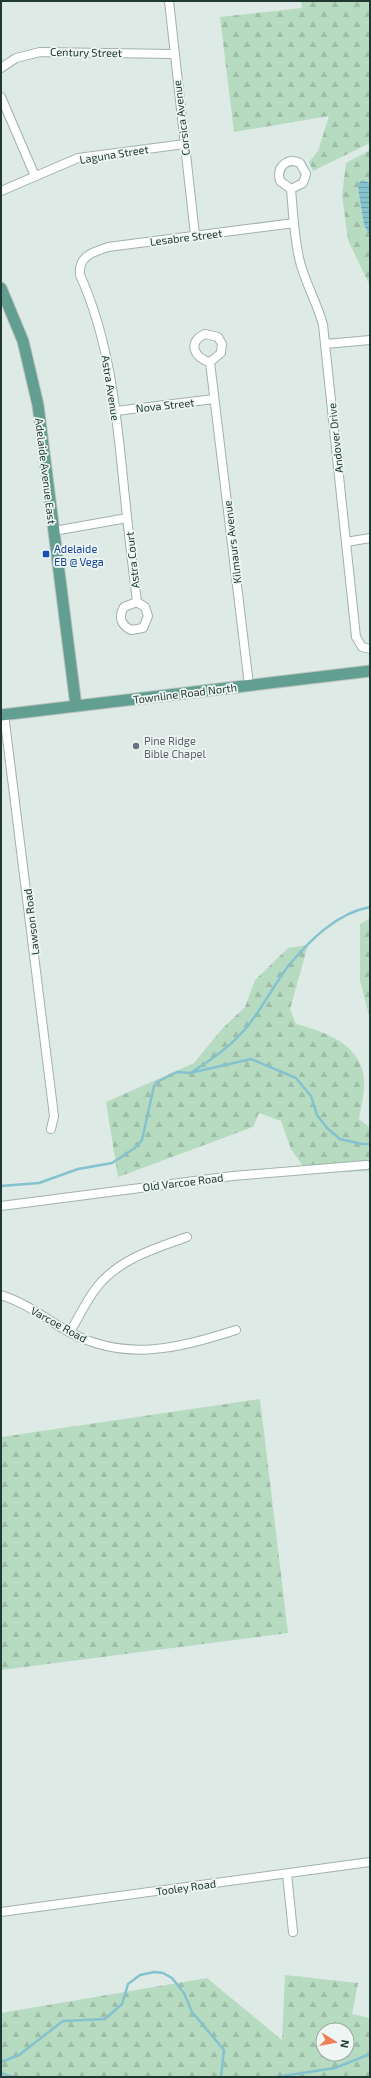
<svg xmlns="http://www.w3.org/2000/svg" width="371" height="2078" font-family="'Exo 2',sans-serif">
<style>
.forest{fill:url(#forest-firs);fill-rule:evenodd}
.water{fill:url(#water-rules)}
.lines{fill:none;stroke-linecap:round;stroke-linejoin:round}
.stream{stroke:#85c2cf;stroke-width:2.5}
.minor-casing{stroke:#a1b1ac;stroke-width:10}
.major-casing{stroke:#bcc4c2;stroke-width:13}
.minor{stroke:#fff;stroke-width:8}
.major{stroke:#639f91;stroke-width:11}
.transit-dot{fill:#1a4fb4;stroke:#eef6f3;stroke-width:1.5}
.worship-dot{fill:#6b7280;stroke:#eef6f3;stroke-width:1.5}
.labels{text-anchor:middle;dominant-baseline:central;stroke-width:3.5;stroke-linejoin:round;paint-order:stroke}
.street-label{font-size:11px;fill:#203933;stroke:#eef6f3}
.transit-label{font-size:11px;fill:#164399;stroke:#eef6f3;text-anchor:start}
.worship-label{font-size:11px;fill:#5b616d;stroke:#eef6f3;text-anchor:start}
</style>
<defs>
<pattern id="forest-firs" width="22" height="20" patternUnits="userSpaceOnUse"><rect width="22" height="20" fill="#b7dbc1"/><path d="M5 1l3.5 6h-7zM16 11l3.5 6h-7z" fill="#9dbda6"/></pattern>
<pattern id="water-rules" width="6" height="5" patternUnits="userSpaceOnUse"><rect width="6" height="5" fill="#85c2cf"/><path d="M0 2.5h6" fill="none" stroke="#6c9fa9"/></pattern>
</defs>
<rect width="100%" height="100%" fill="#deeae5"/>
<path class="forest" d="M301,1h69v142l-57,28 -4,-9 9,-11 11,-35 -95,16 -14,-115 82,-9z
M370,150v33l-2,-1 -10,6 6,37 6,12 -1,47 -21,-44 -6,-45 4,-32z
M370,918v101l-10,-38v-57z
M308,945l-18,64 6,15c29,8 66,20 68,56 1,12 -3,27 -5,39l11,9v43l-62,2 -17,-24 -10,-28 -22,-8 -6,14 -135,50 -12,-75 88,-39 28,-34 23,-22 10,-27 33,-32z
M260,1399l28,234 -287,37v-233z
M285,1975l73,8 -6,31 18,4v59h-369v-64l206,-35 75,62zM323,2030h24v24h-24z"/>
<path class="water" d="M362,180l8,3v54l-6,-12 -6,-37 1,-5z"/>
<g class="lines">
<path class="stream" d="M192,1072c22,-14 42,-28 58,-49 14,-18 25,-40 39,-58 21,-25 48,-52 81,-58
M1,1186l38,-3 39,-14 34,-6 23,-15 7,-8 12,-54 3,-4 20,-10 13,1 61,-14 45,19 15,18 6,19 10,13 13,11 22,5h8
M1,2062l18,-7 44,-34 42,-2 17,-15 6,-20 12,-9 14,-3 9,1 9,5 12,15 8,19 32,38 -3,27
M1,2073l11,4
M276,2077l59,-9 35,-14"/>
<g class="minor-casing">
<path id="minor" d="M169,1l26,234
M1,68l15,-10 24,-6 134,2
M1,97l34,79
M291,189l-11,-8c-4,-14 7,-24 20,-18l6,11 -3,9 -12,6c2,23 3,46 8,69 5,23 18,44 24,67l33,312 6,10 8,2
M1,191l77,-33 107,-14
M325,344l45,-4
M210,362c-16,-4 -23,-20 -5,-28l13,3 4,7 -1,9 -11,9 39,323
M116,411l98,-12
M54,531l73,-13
M346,542l24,-4
M137,602l-13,5c-6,10 -3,18 7,23l12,-2 5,-12 -3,-9 -8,-5c-5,-41 -10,-82 -14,-124 -7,-69 -14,-139 -43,-203 -2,-19 13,-23 28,-28l186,-24
M4,714l50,402 -3,13
M1,1206l232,-30 133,-11
M1,1295c26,8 46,25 70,38 56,29 108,15 165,-3
M70,1332c9,-15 16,-31 27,-45 22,-28 57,-38 90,-50
M287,1874l6,58
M1,1912l369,-50"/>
</g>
<g class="major-casing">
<path id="major" d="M1,288l22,53 15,64 38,301
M1,715l369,-44"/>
</g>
<use href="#minor" class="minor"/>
<use href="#major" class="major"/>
</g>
<rect class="transit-dot" x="42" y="550" width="8" height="8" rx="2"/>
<circle class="worship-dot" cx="136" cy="746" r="4"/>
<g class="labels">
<g class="street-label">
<text transform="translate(86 52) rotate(1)">Century Street</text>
<text transform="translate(181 118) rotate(-97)">Corsica Avenue</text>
<text transform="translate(114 154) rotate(-9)">Laguna Street</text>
<text transform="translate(186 237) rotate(-7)">Lesabre Street</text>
<text transform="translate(111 388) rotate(81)">Astra Avenue</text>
<text transform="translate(165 405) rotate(-6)">Nova Street</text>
<text transform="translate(335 438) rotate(-96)">Andover Drive</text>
<text transform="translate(46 471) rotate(83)">Adelaide Avenue East</text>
<text transform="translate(232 542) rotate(-97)">Kilmaurs Avenue</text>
<text transform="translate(132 560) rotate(-96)">Astra Court</text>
<text transform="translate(185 693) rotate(-7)">Townline Road North</text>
<text transform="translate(31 922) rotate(-97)">Lawson Road</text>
<text transform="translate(183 1182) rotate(-7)">Old Varcoe Road</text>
<text transform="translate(59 1324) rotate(29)">Varcoe Road</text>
<text transform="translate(186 1887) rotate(-8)">Tooley Road</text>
</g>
<g class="transit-label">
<text x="54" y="548">Adelaide<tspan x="54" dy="13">EB @ Vega</tspan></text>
</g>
<g class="worship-label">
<text x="144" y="740">Pine Ridge<tspan x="144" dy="13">Bible Chapel</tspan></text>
</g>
</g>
<rect width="371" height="2078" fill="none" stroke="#203933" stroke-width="4"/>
<g transform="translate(335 2042) rotate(101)"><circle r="19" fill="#eef6f3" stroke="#9caaa6"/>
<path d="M0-3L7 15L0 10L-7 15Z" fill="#f17f55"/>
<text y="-6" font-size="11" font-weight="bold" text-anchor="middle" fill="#203933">N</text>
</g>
</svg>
